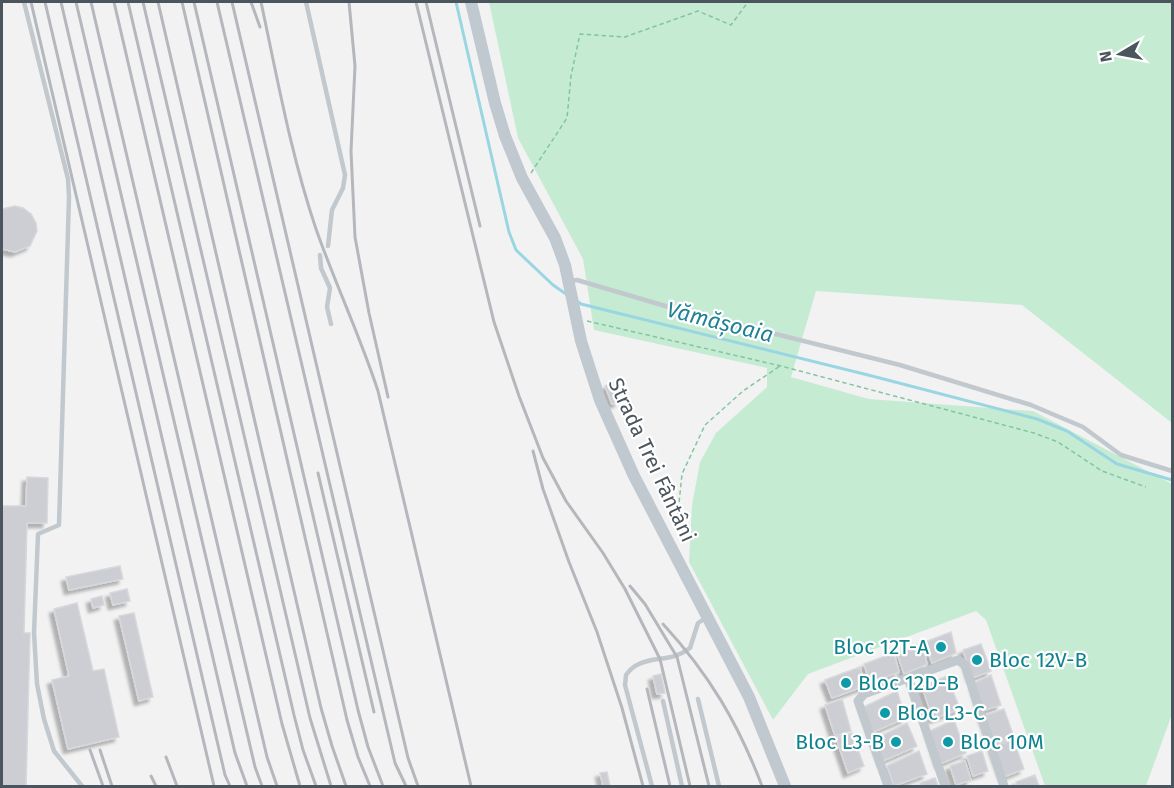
<svg xmlns="http://www.w3.org/2000/svg" width="1174" height="788" font-family="'Fira Sans',sans-serif">
<style>
.green{fill:#c6ebd3}
.lines{fill:none;stroke-linecap:round;stroke-linejoin:round}
.stream{stroke:#99d6e2;stroke-width:3}
.building{fill:#ccced3;stroke:#d6d8dc;stroke-width:1.5;filter:url(#shadow)}
.path{stroke:#82c5a1;stroke-width:1.5;stroke-dasharray:4.5 3;stroke-linecap:butt}
.lane{stroke:#c1c9ce;stroke-width:4.5}
.street{stroke:#c1c9ce;stroke-width:9}
.secondary{stroke:#c0c8d0;stroke-width:12}
.rail{stroke:#b4b7bb;stroke-width:3}
.culture-dot{fill:#0f9aa8;stroke:#fff;stroke-width:2}
.labels{text-anchor:middle;dominant-baseline:central;stroke-width:4.5;stroke-linejoin:round;paint-order:stroke}
.street-label{font-size:21px;fill:#4b555d;stroke:#fff}
.culture-label{font-size:21px;fill:#0d838f;stroke:#fff;text-anchor:start}
.water-label{font-size:22px;font-style:italic;fill:#1e8195;stroke:#fff}
</style>
<defs>
<filter id="shadow"><feDropShadow dx="-4.5" dy="4.5" stdDeviation="1.5" flood-color="#0004"/></filter>
</defs>
<rect width="100%" height="100%" fill="#f3f2f2"/>
<path class="green" d="M489,2h683v421l-150,-118 -206,-14 -25,86 78,22 164,12 139,73v230l-26,72h-101l-59,-166 -10,-9 -168,63 -35,46 -84,-158 3,-57 8,-43 16,-29 51,-46v-19l-173,-38 -11,-71 -65,-121z"/>
<g class="lines">
<path class="stream" d="M456,2l53,230 7,18 37,35 13,9
M577,301l4,3 291,72 165,43 30,12 50,33 55,16"/>
</g>
<path class="building" d="M15,206l8,2 8,6 5,9 1,8 -7,15 -15,6 -13,-3v-40z
M613,383l6,19 -7,2 -7,-18z
M27,477l21,1 -1,45h-20l-3,110h6l-4,153h-24v-280h24z
M120,566l3,13 -54,11 -3,-13z
M127,589l3,12 -17,4 -3,-12z
M102,596l2,9 -11,3 -2,-9z
M77,603l16,68 11,-2 15,68 -51,12 -16,-69 17,-4 -15,-67z
M134,613l19,84 -14,4 -20,-85z
M951,632l5,21 -24,10 -7,-21z
M922,643l5,21 -23,10 -7,-21z
M981,644l10,27 -19,7 -9,-28z
M894,653l5,19 -29,11 -6,-19z
M860,667l5,19 -33,12 -7,-18z
M661,674l4,19 -8,1 -4,-18z
M991,675l10,30 -19,6 -8,-28z
M947,676l13,33 -27,10 -11,-32z
M897,691l9,27 -33,14 -9,-25z
M842,699l9,32 -16,5 -10,-31z
M1004,709l10,28 -21,7 -10,-28z
M954,720l12,33 -26,11 -10,-33z
M907,723l10,23 -34,15 -8,-22z
M852,733l12,33 -16,7 -12,-35z
M1013,739l11,30 -20,8 -11,-30z
M919,751l8,23 -33,12 -7,-20z
M982,751l6,20 -15,5 -6,-20z
M965,761l6,19 -15,5 -6,-19z
M607,772l3,14h-7l-3,-13z
M1035,775l4,11h-22l-1,-4z
M935,778l3,8h-17l-1,-3z"/>
<g class="lines">
<path class="path" d="M531,173l36,-55 4,-42 9,-42 45,3 73,-26 33,14 17,-23
M587,321l194,45 253,67 24,9 44,29 44,16
M676,532l6,-58 23,-49 38,-34 37,-25"/>
<path class="lane" d="M24,2l44,177 1,18 -10,328 -21,9 -4,99 3,51 7,35 10,32 28,35
M306,2l39,173 -2,13 -11,22 -4,36
M320,255l1,13 9,20 -3,19 4,17
M569,281l8,-1 102,30 221,55 131,40 52,22 38,28 51,16
M698,699l21,87
M663,701l19,85
M652,786l-27,-101 1,-10c3,-4 7,-8 11,-10 19,-10 33,-2 53,-17l8,-25 9,-6"/>
<path class="street" d="M888,786l-30,-85 6,-7 44,-16
M945,786l-37,-108 50,-18 7,5 39,121"/>
<path class="secondary" d="M471,2l24,101 10,33 17,42 33,60 10,27 16,76 19,59 34,76 115,221 36,89"/>
<path class="rail" d="M31,2l183,784
M45,2l180,773 5,11
M61,2l174,751 12,33
M76,2l179,765 7,19
M91,2l176,755 10,29
M114,2l168,722 18,62
M128,2l166,713 9,35 13,36
M143,2l167,716 21,68
M158,2l163,706 11,38 14,40
M182,2l165,718 11,37 12,29
M194,2l164,708 10,37 15,39
M217,2l178,761 11,23
M232,2l176,756 10,28
M251,2l9,25
M261,2c16,75 30,153 55,227 19,54 44,107 62,162l93,395
M349,2l6,64 -4,85 4,86 14,76 19,84
M416,2l78,320 25,74 24,62 23,43 37,52 22,36 35,70 30,127
M426,2l54,224
M533,451l10,38 26,73 28,70 25,76 21,78
M318,473l56,239
M630,586l15,18 32,53 32,129
M663,624c46,50 75,99 99,162
M647,689l23,97
M90,750l13,36
M100,750l12,36
M166,757l11,29
M151,776l5,10"/>
</g>
<g class="culture-dot">
<circle cx="941" cy="647" r="6"/>
<circle cx="977" cy="660" r="6"/>
<circle cx="846" cy="683" r="6"/>
<circle cx="885" cy="713" r="6"/>
<circle cx="896" cy="742" r="6"/>
<circle cx="948" cy="742" r="6"/>
</g>
<g class="labels">
<g class="street-label">
<text transform="translate(652 460) rotate(65)">Strada Trei Fântâni</text>
</g>
<g class="culture-label">
<text x="929" y="647" text-anchor="end">Bloc 12T-A</text>
<text x="989" y="660">Bloc 12V-B</text>
<text x="858" y="683">Bloc 12D-B</text>
<text x="897" y="713">Bloc L3-C</text>
<text x="884" y="742" text-anchor="end">Bloc L3-B</text>
<text x="960" y="742">Bloc 10M</text>
</g>
<g class="water-label">
<text transform="translate(720 322) rotate(14)">Vămășoaia</text>
</g>
</g>
<rect width="1174" height="788" fill="none" stroke="#4b555d" stroke-width="6"/>
<g transform="translate(1120 54) rotate(260)" stroke="#ffffff" stroke-width="4.5" paint-order="stroke">
<path d="M0-4.5L10 22L0 15L-10 22Z" fill="#4b555d"/>
<text y="-9" font-size="16" font-weight="bold" text-anchor="middle" fill="#4b555d">N</text>
</g>
</svg>
